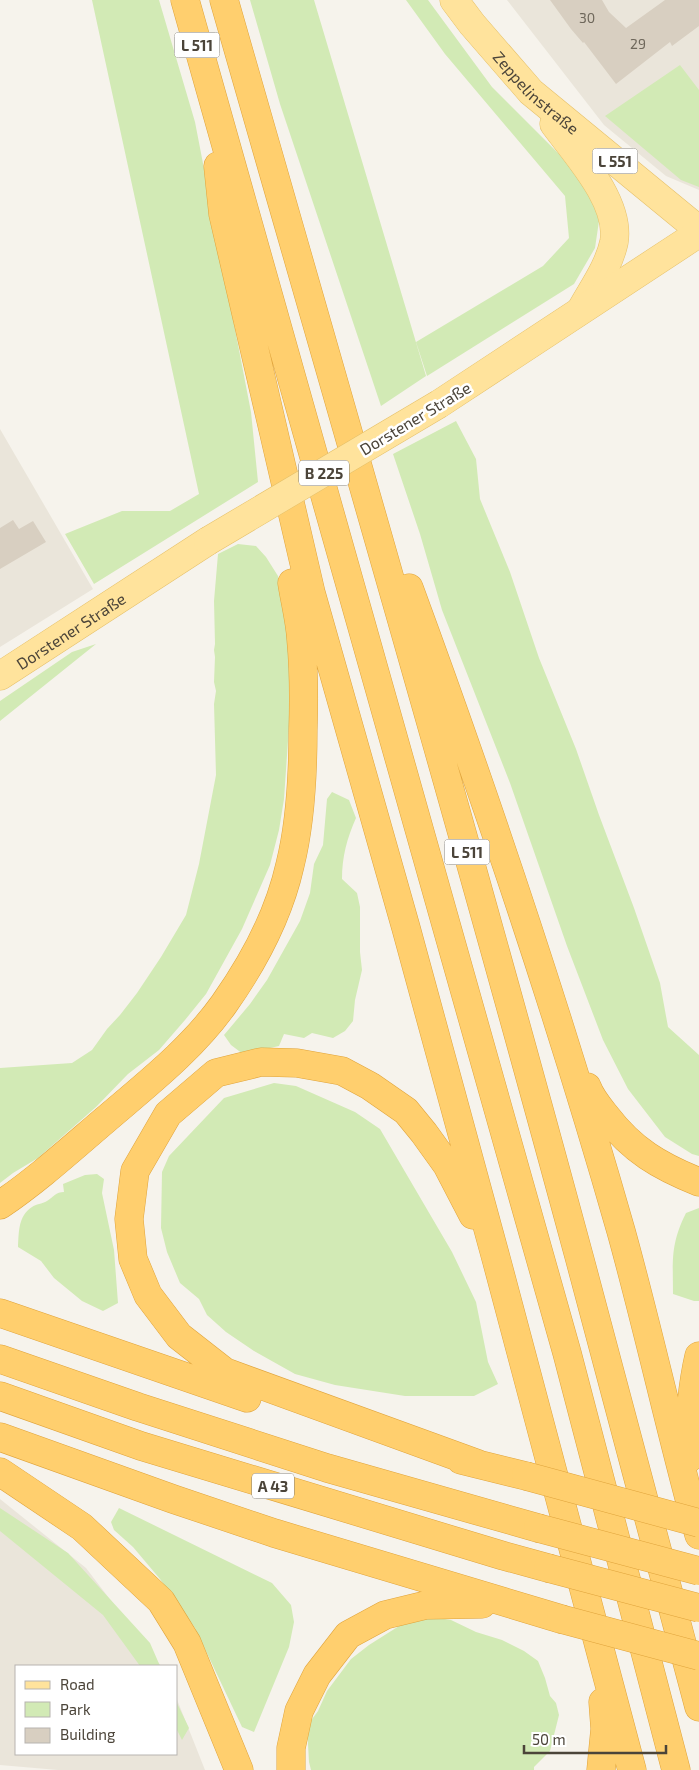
<svg xmlns="http://www.w3.org/2000/svg" width="699" height="1770" font-family="'Exo 2',sans-serif">
<style>
.residential{fill:#eae5da}
.green{fill:#d2eab5}
.building{fill:#d8cfc1}
.lines{fill:none;stroke-linecap:round;stroke-linejoin:round}
.primary-casing{stroke:#e6c16a;stroke-width:29}
.highway-casing{stroke:#e0a43c;stroke-width:29}
.primary{stroke:#ffe39c;stroke-width:28}
.highway{stroke:#ffcf6e;stroke-width:28}
.primary-bridge-casing{stroke:#e6c16a;stroke-width:29;stroke-linecap:butt}
.highway-bridge-casing{stroke:#e0a43c;stroke-width:29;stroke-linecap:butt}
.primary-bridge{stroke:#ffe39c;stroke-width:28}
.highway-bridge{stroke:#ffcf6e;stroke-width:28}
.labels{text-anchor:middle;dominant-baseline:central;stroke-width:5;stroke-linejoin:round;paint-order:stroke}
.number-label{font-size:14px;fill:#6e675b}
.shield{fill:#fff;stroke:#817c74;stroke-width:1}
.shield-label{font-size:15px;font-weight:bold;fill:#4b4439}
.street-label{font-size:16px;fill:#4b4439;stroke:#fff}
</style>
<rect width="100%" height="100%" fill="#f6f3ec"/>
<path class="residential" d="M507,0h192v190l-33,-14 -62,-51z
M0,429l93,160 -93,58z
M0,1499l86,69 75,98h-145v88h160v-57l29,73h-147l-58,-5z"/>
<path class="green" d="M92,0h67l36,122 56,290 7,70 -164,102 -29,-50 57,-23h48l29,-17z
M250,0h64l112,376 -45,30 -101,-302z
M406,0h22l64,87 67,67 32,37 8,30 -4,27 -21,36 -147,92 -11,-34 127,-76 26,-28 -4,-42 -120,-142z
M680,65l19,25v97l-18,-7 -76,-64z
M456,421l20,38 4,40 30,73 29,86 37,91 23,66 35,93 26,75 8,44 31,28v101l-7,-2 -27,-17 -37,-48 -25,-49 -36,-94 -57,-163 -68,-173 -22,-76 -27,-80z
M238,544l18,2 10,11 12,19 6,21 6,65v50l-6,87 -5,31 -9,35 -28,64 -36,65 -21,26 -26,30 -31,24 -32,33 -58,51 -25,15 -13,10v-115l72,-5 20,-13 15,-21 13,-14 17,-22 24,-36 25,-42 13,-51 17,-89 -2,-71 2,-13 -2,-9 1,-25 -1,-7 1,-6 -1,-43 4,-47z
M96,644l-96,77v-20l72,-49z
M332,792l17,8 7,18c-9,20 -14,39 -14,61l15,14 3,14v45l2,18 -7,30 -2,21 -8,10 -12,7 -21,-5 -8,5 -20,-4 -5,12 -36,8 -12,-9 -7,-10 26,-31 17,-24 33,-59 10,-28 4,-29 9,-19 4,-46z
M274,1083l22,3 59,26 25,17 72,123 24,50 12,60 10,22 -24,12h-69l-70,-11 -40,-11 -41,-23 -28,-19 -19,-17 -8,-16 -19,-16 -13,-31 -6,-24 1,-56 7,-16 55,-58z
M97,1174l7,5 -2,14 12,57 4,53 -15,8 -21,-10 -28,-23 -13,-17 -23,-14c1,-15 0,-31 14,-40 4,-3 10,-3 15,-6 6,-4 9,-9 17,-9l-1,-8 22,-9z
M699,1208v93h-5l-21,-7c0,-33 -3,-49 13,-81z
M0,1508l68,45 82,90 10,23h-20l-37,-51 -103,-84z
M119,1508l153,75 19,22 3,17 -5,25 -35,85 -12,-5 -47,-99 -35,-49 -27,-32 -19,-17 -3,-8z
M432,1617l19,3 25,12 26,8 22,11 14,10 7,17 5,18 6,7 3,12 -9,36 -16,16v3h-223l-2,-8 -2,-36 11,-15 9,-20 24,-32 18,-14 38,-24z
M176,1701l13,27 -7,12 -6,-12z"/>
<path class="building" d="M550,0h52l7,12 17,16 39,-28h34v26l-27,20 -2,-4 -54,42 -32,-42 -1,1 -12,-14z
M13,520l6,9 14,-8 13,21 -46,27v-41z"/>
<g class="lines">
<g class="primary-casing">
<g id="primary">
<path id="s1" d="M454,0l18,24 59,68 168,138"/>
<path d="M554,124c22,30 67,78 60,118 -5,24 -21,46 -32,66"/>
<path d="M439,404l260,-171"/>
<path id="s2" d="M0,676l208,-135"/>
</g>
</g>
<g class="highway-casing">
<path id="highway" d="M185,0l382,1353 109,417
M224,0c120,419 242,838 356,1260 40,149 79,298 119,447
M218,166l5,48 88,379 95,335 91,334 135,508
M409,588c78,212 150,426 212,643 28,101 50,203 78,304
M587,1087c4,11 11,19 19,29 26,34 53,50 93,66
M0,1205c37,-25 71,-56 105,-85 42,-36 87,-71 119,-116 29,-41 55,-90 66,-139 11,-44 13,-90 13,-135 1,-31 1,-60 -2,-91 -1,-18 -6,-37 -9,-56
M473,1215l-26,-50 -23,-32 -18,-22 -36,-25 -28,-15 -45,-8 -36,-1 -45,11 -48,41 -33,57 -6,48 4,40 15,36 31,41 46,36 253,92
M0,1313l247,85
M0,1359l138,48 189,61 211,60
M0,1396l141,50 363,110 44,12
M0,1437l173,62 101,34 287,86
M688,1459c1,-35 3,-69 11,-103
M461,1460l65,16
M0,1472l82,55 79,74 26,42 52,127
M291,1770v-22l8,-37 18,-36 31,-40 37,-20 41,-10 56,-1
M601,1770l4,-41 -2,-27"/>
</g>
<use href="#primary" class="primary"/>
<use href="#highway" class="highway"/>
<g class="primary-bridge-casing">
<path id="primary-bridge" d="M208,541l231,-137"/>
</g>
<g class="highway-bridge-casing">
<path id="highway-bridge" d="M526,1476l173,47
M538,1528l161,43
M548,1568l151,40
M561,1619l138,37"/>
</g>
<use href="#primary-bridge" class="primary-bridge"/>
<use href="#highway-bridge" class="highway-bridge"/>
</g>
<g class="labels">
<g class="number-label">
<text x="587" y="17">30</text>
<text x="638" y="43">29</text>
</g>
<g class="shield">
<rect x="174.5" y="32.5" width="45" height="25" rx="4"/>
<rect x="592.5" y="148.5" width="45" height="25" rx="4"/>
<rect x="299" y="460.5" width="50" height="25" rx="4"/>
<rect x="444.5" y="839.5" width="45" height="25" rx="4"/>
<rect x="252" y="1473.5" width="42" height="25" rx="4"/>
</g>
<g class="shield-label">
<text x="197" y="45">L 511</text>
<text x="615" y="161">L 551</text>
<text x="324" y="473">B 225</text>
<text x="467" y="852">L 511</text>
<text x="273" y="1486">A 43</text>
</g>
<g class="street-label">
<text stroke="none"><textPath href="#s1" startOffset="124">Zeppelinstraße</textPath></text>
<text transform="translate(415 418) rotate(-31)">Dorstener Straße</text>
<text stroke="none"><textPath href="#s2" startOffset="84">Dorstener Straße</textPath></text>
</g>
</g>
<rect x="15" y="1665" width="162" height="90" fill="#ffffff" stroke="#b7b4b0"/>
<rect x="25" y="1681" width="25" height="8" fill="#ffe39c" stroke="#b7b4b0"/>
<text x="60" y="1690" font-size="15" fill="#4b4439">Road</text>
<rect x="25" y="1702" width="25" height="15" fill="#d2eab5" stroke="#b7b4b0"/>
<text x="60" y="1715" font-size="15" fill="#4b4439">Park</text>
<rect x="25" y="1728" width="25" height="15" fill="#d8cfc1" stroke="#b7b4b0"/>
<text x="60" y="1740" font-size="15" fill="#4b4439">Building</text>
<path d="M524 1745v8h142v-8" fill="none" stroke="#4b4439" stroke-width="2.5"/>
<text x="532" y="1745" font-size="15" fill="#4b4439" stroke="#ffffff" stroke-width="4" paint-order="stroke">50 m</text>
</svg>
